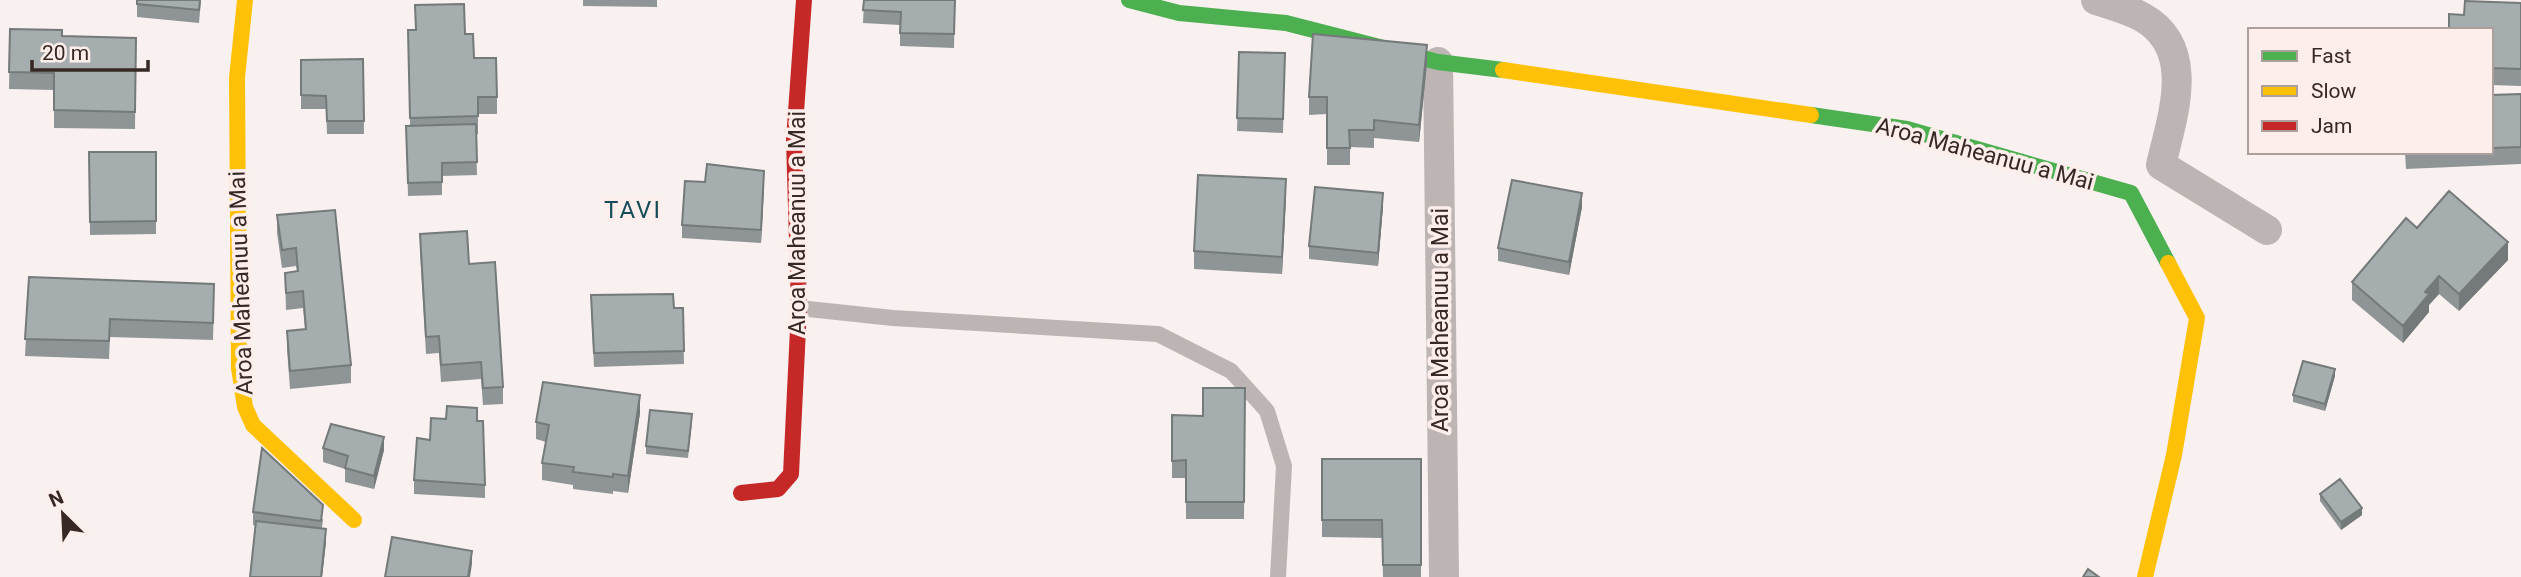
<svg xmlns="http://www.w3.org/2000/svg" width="2521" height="577" font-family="Roboto,sans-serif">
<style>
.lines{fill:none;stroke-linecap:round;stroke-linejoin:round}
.lane{stroke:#bcb5b3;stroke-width:16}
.street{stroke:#bcb5b3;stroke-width:30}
.fast{stroke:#4caf50;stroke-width:16}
.slow{stroke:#ffc107;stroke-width:16}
.jam{stroke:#c62828;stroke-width:16}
.wall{fill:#8f9596}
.shaded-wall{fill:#74797a}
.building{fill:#a6adae;stroke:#74797a;stroke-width:2}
.labels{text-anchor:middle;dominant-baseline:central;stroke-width:7;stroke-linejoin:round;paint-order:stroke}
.street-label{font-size:23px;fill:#362825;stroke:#fdeeeb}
.neighbourhood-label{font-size:24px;letter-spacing:2px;fill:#134d57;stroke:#fdeeeb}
</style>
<rect width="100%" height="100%" fill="#f9f1ef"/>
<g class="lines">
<path class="lane" d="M799,308l94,10 265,16 73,37 36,40 17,55 -6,111"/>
<path class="street" d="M2096,0c15,5 32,9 46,17 56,31 30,100 19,148l106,65
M1438,62l6,515"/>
<path class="fast" d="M1129,0l50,13 107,10 152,39 65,8
M1811,115l96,14 224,64 37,70"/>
<path class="slow" d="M245,0l-8,78 2,290 6,39 8,18 101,95
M1503,70l308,45
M2145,577l29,-122 23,-137 -29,-55"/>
<path class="jam" d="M741,493l37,-4 13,-15 8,-166 -5,-168 10,-140"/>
</g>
<path class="wall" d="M137,0h64l-2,23 -62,-6z
M583,0h74v7l-74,-1z
M864,0h91l-1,48 -54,-2v-21l-37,-2z
M2521,3v83l-30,-1v-55l-27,-15z
M10,29l52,7 74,2 -1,91 -81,-1v-38l-45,-1z
M408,30l57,4 9,24 23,39v17h-19v20h-2l1,41 -35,1v19l-34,1 -2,-70h4z
M1239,52l46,1 -2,80 -46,-2z
M363,59l1,75h-37l-1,-25h-25v-49z
M1427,63l-8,79 -45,-4v10l-24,-1v18h-23v-51l-18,1v-18z
M2521,94v70l-115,5 -1,-17h86v-57z
M89,152h67v82l-66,1z
M705,182l59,3 -3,58 -79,-5v-13z
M1286,196l-4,78 -88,-5v-18z
M1383,206l-5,60 -69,-7v-13z
M1582,207l-13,68 -71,-14v-13z
M335,210l16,155v18l-61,6 -3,-40v-18l18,-2 -2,-21 -17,2 -1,-37 12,-2 -1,-5 -14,2 -5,-35v-18z
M2417,228l91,32 -49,51 -20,-17 -10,11v7l-26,31 -51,-43v-18z
M420,234l49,30 34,123v17l-20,1 -2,-26 -40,3 -2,-29 -13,1 -6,-103z
M29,277l185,24 -1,39 -103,-3 -1,22 -84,-3z
M683,308l1,56 -90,3 -3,-58z
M2335,376l-10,35 -32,-9v-7z
M1245,388l-1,131h-58v-41h-14v-63l31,1z
M640,413l-12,80 -15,-2v3l-40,-5v-4l-31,-5v-17l4,-21 -10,-3v-17z
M477,421l8,64v13l-71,-4v-14l16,-40z
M692,422l-4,36 -42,-4v-8z
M323,448l61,2 -10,39 -29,-7v-13l-22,-7z
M1322,459h99v118h-38l-1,-39 -60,-1z
M2320,494l42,21 -21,15 -21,-29z
M253,512l70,7 -1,9 4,14 -4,35h-72l6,-51 -3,-1z"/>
<path class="shaded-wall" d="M1427,45v18l-8,79v-17z
M764,171v14l-3,58v-13z
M1286,179v17l-4,78v-17z
M1383,193v13l-5,60v-13z
M1582,193v14l-13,68v-13z
M2508,242v18l-49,51v-17z
M2439,276v18l-10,11v7l-26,31v-17l22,-34z
M2335,369v7l-10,35v-7z
M640,395v18l-12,80v-17z
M384,437v13l-10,39v-13z
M2362,508v7l-21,15v-8z
M326,529v13l-4,35h-1z
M472,551v13l-2,13h-2z"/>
<path class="building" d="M137,0h63l-1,10 -62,-6z
M864,0h91l-1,34 -54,-1 1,-21 -38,-2z
M2465,1l56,2v66l-30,-1v-38h-42v-16l15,1z
M464,4l1,30h8l1,24h22l1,39h-19v19l-68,2 -2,-88h8l-1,-25z
M10,29l52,1v6l74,2 -1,74 -81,-2v-37l-45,-1z
M1313,34l114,11 -8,80 -45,-5v10h-25l1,18h-23v-51h-18z
M1239,52l46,1 -2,66 -46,-1z
M363,59l1,62h-37l-1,-25 -25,-1v-35z
M2521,94v53l-30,1v-53z
M476,124l1,38 -35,1v19l-34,1 -2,-57z
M89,152h67v69l-66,1z
M707,164l57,7 -3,59 -79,-5 3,-44 20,1z
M1198,175l88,4 -4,78 -88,-6z
M1512,180l70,13 -13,69 -71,-14z
M1315,187l68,6 -5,60 -69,-7z
M2449,191l59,51 -49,52 -20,-18 -14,16 4,2 -26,32 -51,-44 54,-64 11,10z
M335,210l16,155 -61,6 -3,-40 19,-2 -3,-38 -17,2 -1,-20 13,-2 -2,-23 -14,2 -5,-35z
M467,231l2,33 26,-2 8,125 -20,1 -2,-26 -40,3 -2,-29 -13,1 -6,-103z
M29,277l185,7 -1,39 -103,-4 -1,22 -84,-2z
M673,294l1,14h9l1,43 -90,2 -3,-58z
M2303,361l32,8 -10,35 -32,-9z
M543,382l97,13 -12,81 -15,-2v3l-40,-5 1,-5 -32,-4 7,-38 -13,-3z
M1203,388h42l-1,114h-58v-42l-14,1v-46l31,1z
M447,406l30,2v13h6l2,64 -71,-5 3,-42 13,2 1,-22 15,1z
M650,410l42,4 -4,37 -42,-5z
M331,424l53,13 -10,39 -29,-8 3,-12 -25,-8z
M262,448l61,57 -2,16 -68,-9z
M1322,459h99v106h-38l-1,-45h-60z
M2340,479l22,29 -21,14 -21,-28z
M256,521l70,8 -5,48h-71z
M392,537l80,14 -4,26h-83z
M2088,569l11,8h-16z"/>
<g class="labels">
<g class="street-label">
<text transform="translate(1985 154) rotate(15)">Aroa Maheanuu a Mai</text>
<text transform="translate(797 223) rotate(-90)">Aroa Maheanuu a Mai</text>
<text transform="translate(241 283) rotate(-92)">Aroa Maheanuu a Mai</text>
<text transform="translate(1440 320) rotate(-90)">Aroa Maheanuu a Mai</text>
</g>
<g class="neighbourhood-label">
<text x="633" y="210">TAVI</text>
</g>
</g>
<rect x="2248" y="28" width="245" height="126" fill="#fdeeeb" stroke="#ad9f9c" stroke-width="2"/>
<rect x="2262" y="51" width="35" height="10" fill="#4caf50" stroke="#ad9f9c" stroke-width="2"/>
<text x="2311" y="63" font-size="21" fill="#362825">Fast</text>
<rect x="2262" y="86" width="35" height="10" fill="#ffc107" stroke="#ad9f9c" stroke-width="2"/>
<text x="2311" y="98" font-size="21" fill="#362825">Slow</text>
<rect x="2262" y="121" width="35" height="10" fill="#c62828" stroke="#ad9f9c" stroke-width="2"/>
<text x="2311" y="133" font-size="21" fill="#362825">Jam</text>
<g transform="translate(63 514) rotate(336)" stroke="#fdeeeb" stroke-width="5" paint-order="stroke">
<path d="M0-5L12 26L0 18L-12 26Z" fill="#362825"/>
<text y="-10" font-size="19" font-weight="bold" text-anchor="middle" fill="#362825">N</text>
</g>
<path d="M32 60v10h116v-10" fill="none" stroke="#362825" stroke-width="3.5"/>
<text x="42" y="60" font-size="21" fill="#362825" stroke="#fdeeeb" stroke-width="5" paint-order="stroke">20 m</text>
</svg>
